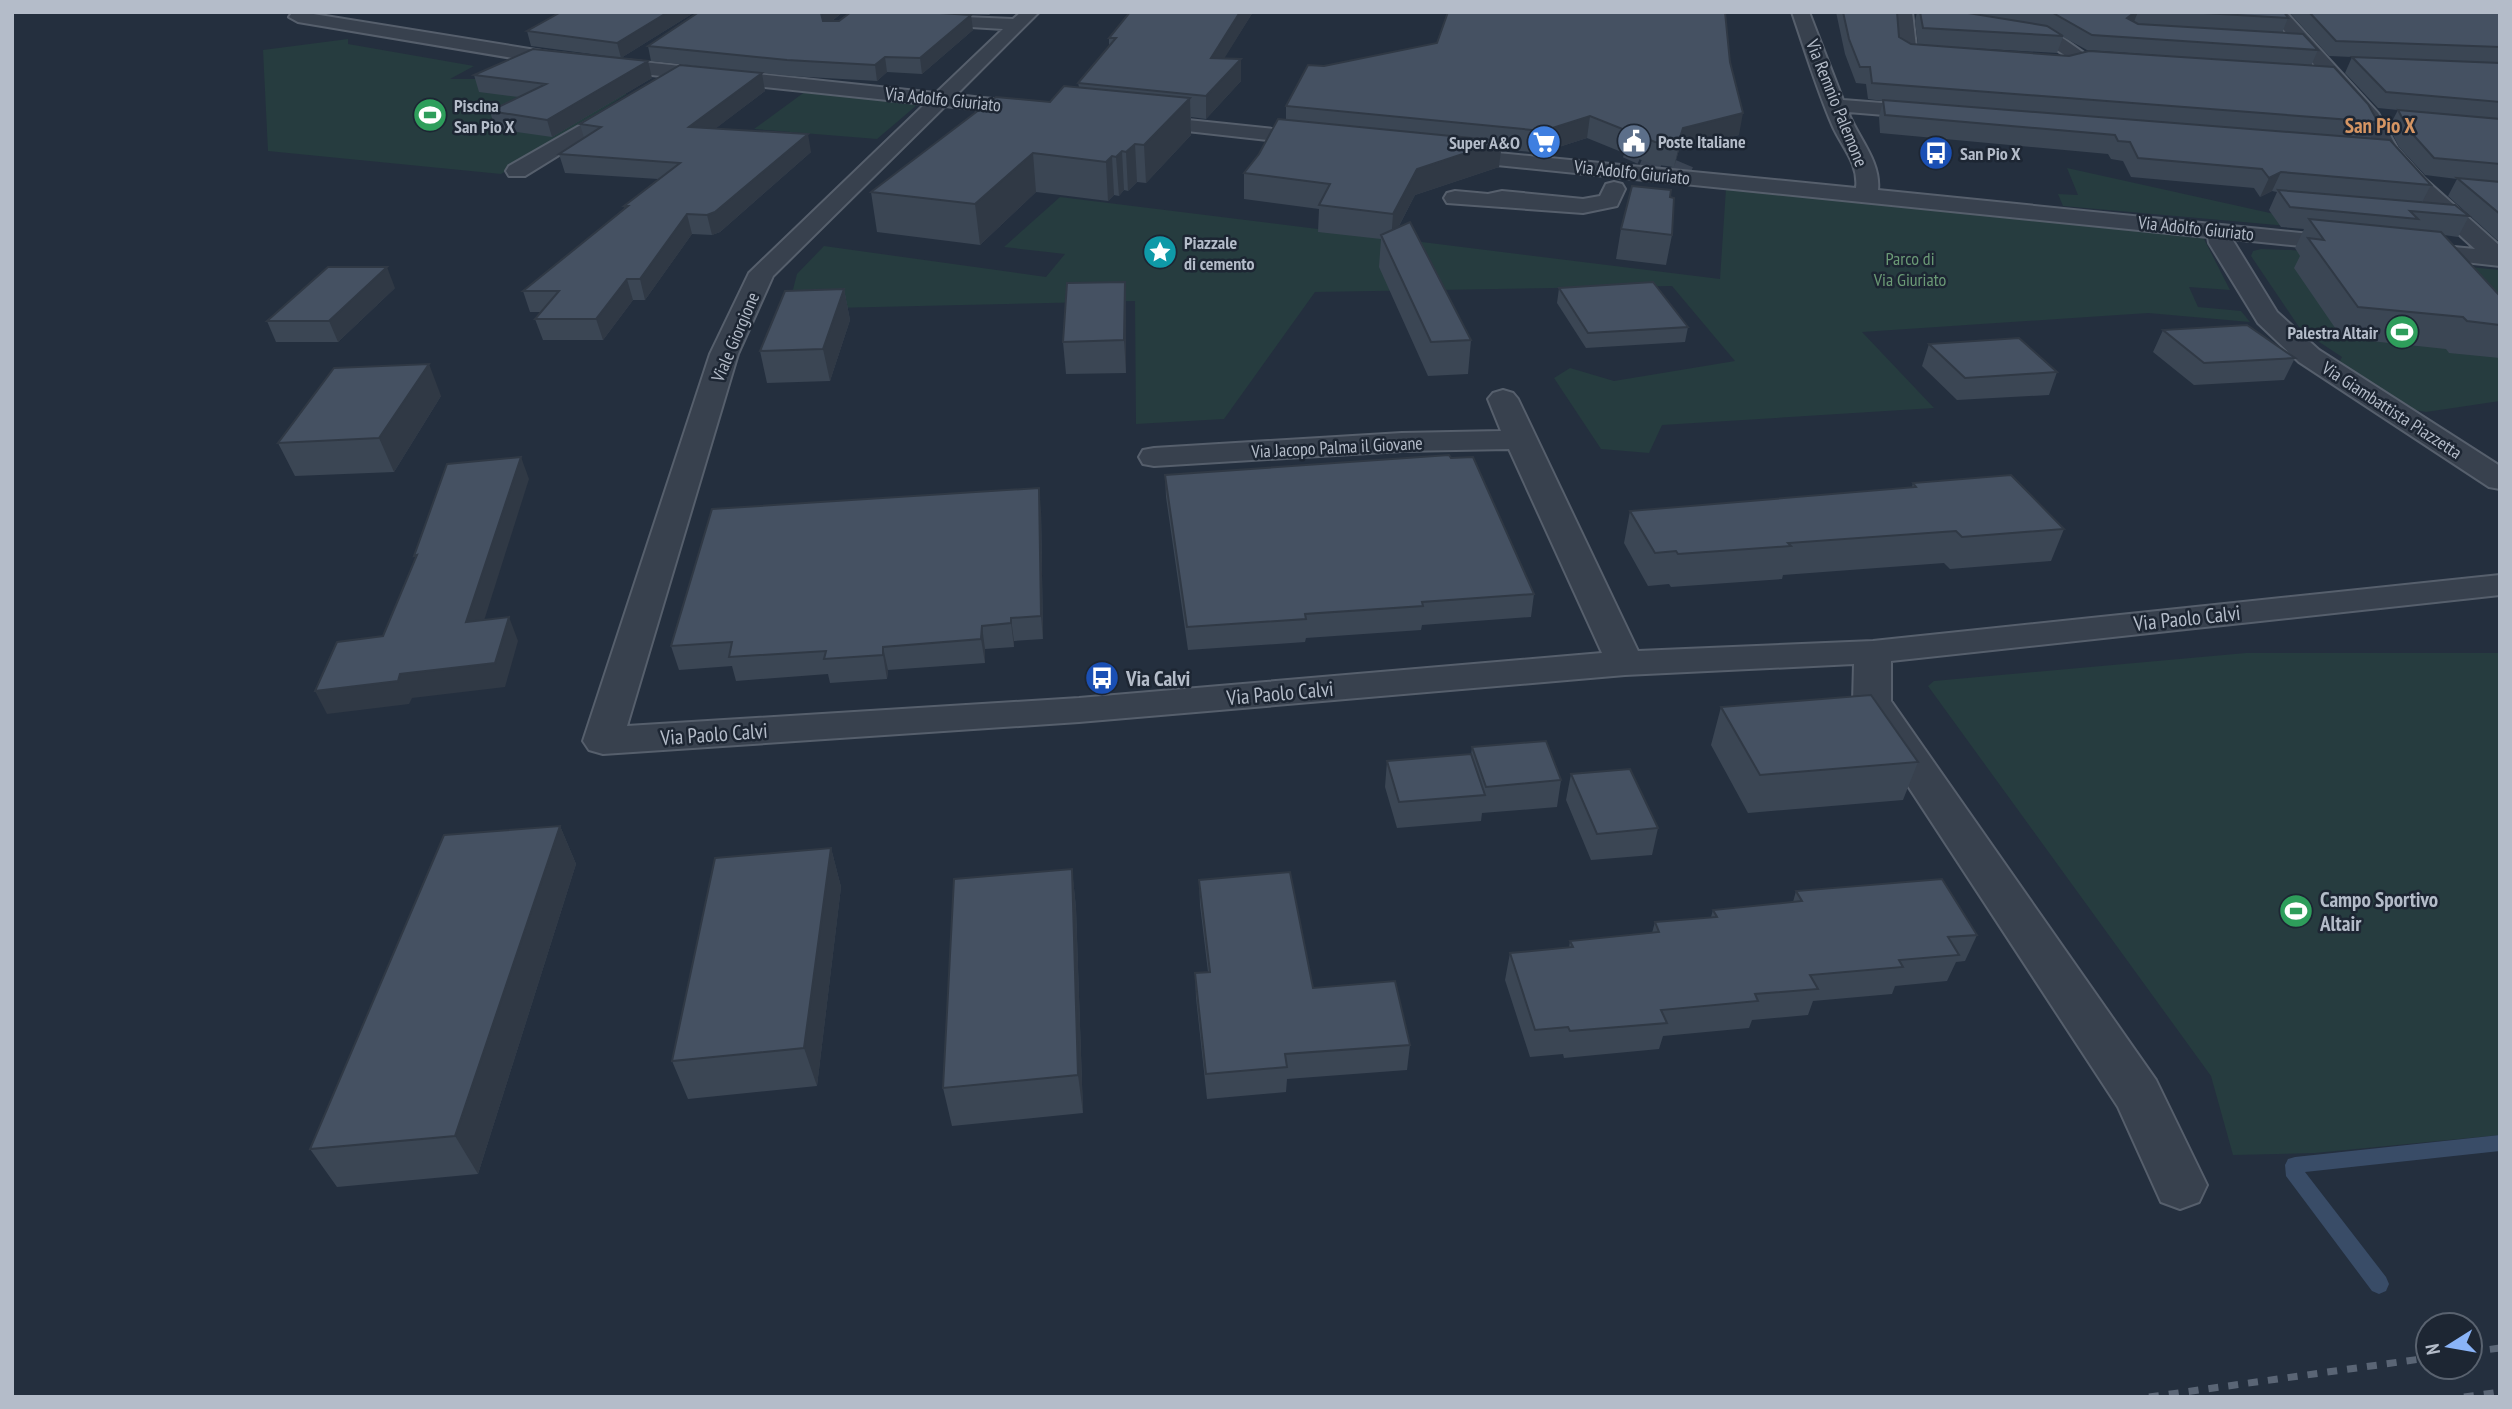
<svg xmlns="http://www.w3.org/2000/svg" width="2512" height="1409" font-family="'PT Sans Narrow',sans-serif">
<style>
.green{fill:#263c3f}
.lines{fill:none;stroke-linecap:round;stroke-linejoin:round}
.stream{fill:#394c67;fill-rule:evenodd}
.pedestrian-tunnel-far1{stroke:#3a4453;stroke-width:16;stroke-dasharray:16 8;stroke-linecap:butt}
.pedestrian-tunnel{stroke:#3a4453;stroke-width:20;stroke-dasharray:20 10;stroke-linecap:butt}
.minor-casing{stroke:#565f6c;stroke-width:4}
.minor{fill:#38414e;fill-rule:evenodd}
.rail{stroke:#5a6575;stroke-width:7;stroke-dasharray:10 10;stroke-linecap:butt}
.wall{fill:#3b4654}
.shaded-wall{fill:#303945}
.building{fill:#455162;stroke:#303945;stroke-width:2}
.labels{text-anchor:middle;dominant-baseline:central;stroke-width:5;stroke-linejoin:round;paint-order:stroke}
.far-street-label{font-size:18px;fill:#b4bcc9;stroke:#1d2633}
.far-poi-label{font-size:18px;font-weight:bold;fill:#b4bcc9;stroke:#1d2633;text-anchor:start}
.far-park-label{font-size:18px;fill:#6b9a76;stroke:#1d2633}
.far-quarter-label{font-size:21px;font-weight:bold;fill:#d59563;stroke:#1d2633}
.street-label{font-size:21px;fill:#b4bcc9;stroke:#1d2633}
.poi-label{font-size:21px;font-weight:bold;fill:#b4bcc9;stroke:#1d2633;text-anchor:start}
</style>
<rect width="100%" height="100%" fill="#242f3e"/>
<path class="green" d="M348,39v5l126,22 -24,13h35l142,15 -126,80 -233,-23 -5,-101z
M806,91l105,10 6,4 -40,34 -123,-10z
M2067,168l239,53 6,7 -249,-22 -5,-12 20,1z
M1726,189l477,48 27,53 -41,-3 9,20 43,4 9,11 -102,-9 -286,19 72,76 -272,17 -13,28 -48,-4 -47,-71 16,-10 44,13 121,-20 -63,-75 -357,6 -91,127 -88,5 -1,-123 -347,8 9,-35 27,-28 222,31 19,-23 -61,-7 56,-50 660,82z
M2261,249l30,1 209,20v131l-74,11 -11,-2 -69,-44 -6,-5 2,-4 -41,-27 -50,-74 2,-5z
M2246,653h254v482l-185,18 -82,2 -22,-79 -283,-390 6,-5z"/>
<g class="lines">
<path class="stream" d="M2500,1135v16l-195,21 81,105 3,7 -3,7 -7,3 -7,-3 -86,-115 -1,-11 3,-6 7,-2z"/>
<path class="pedestrian-tunnel-far1" d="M1626,150l21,9"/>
<path class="pedestrian-tunnel" d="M1643,157l52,22"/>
<g class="minor-casing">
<path id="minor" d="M301,12l247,40 388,41 67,-64 -81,-5 -9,-5 3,-4 97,4 8,-7h18l-83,83 83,9 7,2 3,4 -3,4 -7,2 -94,-10 -172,170 -35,78 -111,372 452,-28 523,-45 -93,-204 -107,2 -248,15 -11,-2 -4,-7 4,-7 11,-2 248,-15 99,-2 -13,-32 5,-6 10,-3 10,3 5,6 120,252 235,-10 627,-66v20l-609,66v40l265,379 51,105 -8,17 -19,7 -19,-7 -43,-95 -265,-405 1,-38 -229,11 -546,47 -476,32 -14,-4 -6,-9 127,-387 39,-81 176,-169 -377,-40 -250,-42 -9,-5 3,-4z
M1792,12h17l34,88 90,7 7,2 3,4 -3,4 -7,2 -85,-7c10,26 33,49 30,78l482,49 3,5 -3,5 -9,2 -119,-12 45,73 42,38 181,116v23l-11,-2 -190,-125 -41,-39 -49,-80 -1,-6 -761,-77 -8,-1 -3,-5 3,-5 8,-1 409,40c3,-24 -14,-41 -23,-61 -16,-37 -28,-77 -41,-115z
M1894,12h18l4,35 39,4 2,4 -2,4 -54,-3 -3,-4z
M2268,12h18l92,101 19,35 28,31 75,67v20l-98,-11 -3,-5 3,-5 9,-2 64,6 -66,-60 -32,-39 -15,-31z
M2011,23l43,9 37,26 -2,4h-14l-33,-22 -37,-8 -3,-4z
M628,98l7,2 3,4 -3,4 -110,68h-16l-3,-5 3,-5z
M1140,115l181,19 7,2 4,4 -4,4 -7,2 -188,-21 -3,-4 3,-4z
M1614,182l8,2 3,5 -8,17 -34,7 -136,-10 -3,-5 3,-5 8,-2 33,3 14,-3 81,8 17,-3 6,-12z"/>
</g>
<use href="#minor" class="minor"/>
<path class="rail" d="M2470,1352l30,-4
M2149,1397l279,-39
M2464,1397l36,-5"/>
</g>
<path class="wall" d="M695,12l-74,46 -90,-12 -4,-15z
M843,12l-11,9h7l12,-9h142l-4,3 -34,-1 18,16 -51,44 -35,-2 -10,9 -87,-5 -139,-15 -3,-15z
M1130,12h123l-29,46 17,23 -35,38 -15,-2v18l-45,48 -9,-1 -9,9 -4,-1 -5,6 -5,-1 -6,6 -72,-9 -56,53 -103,-13 -6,-40 208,-105 -1,-4 31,-36v-9z
M1836,12h61l2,25 12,7 158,12 241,10 -223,-16 -24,-13 -6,16 -139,-8 -3,-24 2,-9h367l4,6 -6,15 36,17 -7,16 67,56 -8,17 61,46 -9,17 47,14 -11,21 -14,-2 56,61v62l-51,-5 -3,-4 -104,-11 -48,-70 6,-12 -5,-8 9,-19 -23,-2 -12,-17 8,-18 -5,-1 -12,6 -6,-9 -123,-11 -8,-16 -12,-2 -3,-5 -228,-21 -1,-16 4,-16 -15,-2 -2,-15 -10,-1 -11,-29z
M2289,12h211v228h-3l-49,-44 9,-17 -32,-4 -26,-28 -10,-20 9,-17 -20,-2 -33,-35 7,-16 -23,-1z
M1308,65l431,70 -60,15 -5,17 -23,-3 -64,-26 -47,15 -39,-4 -2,18 -84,28 -17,33 73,112 -3,34 -40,2 -49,-109 2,-28 -63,-7 1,-23 -75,-10v-26l42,-53v-14z
M762,73l3,18 -49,37 95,24 -91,80 -8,3 -20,-1 -47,66h-12l-30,40h-60l-8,-21 6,-7h-11l-7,-21 102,-82 -1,-3 34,-27 -93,-6 -6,-19 25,-16 -4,-14z
M474,75l178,3 -100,59 -57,-8 -5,-18 29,-14 -40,-5z
M1621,229l51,6 -6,30 -50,-6z
M1125,282l1,31v60l-60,1 -3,-32z
M395,288l-57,54h-62l-9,-21z
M1559,288l129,39 -3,15 -99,6 -29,-45z
M844,289l6,31 -20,61 -63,2 -7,-32z
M2163,330l132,28 -11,22 -90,5 -41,-33z
M1929,344l128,28 -8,23 -92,5 -35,-34z
M441,396l-47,76 -99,4 -17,-33z
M1165,475l369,119 -3,23 -109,8 -1,5 -115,8 -1,4 -117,8 -22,-153z
M1913,483l151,46 -13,32 -101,8 -6,-6 -161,12 -1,4 -111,8 -2,-3 -21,2 -24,-43 6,-32 282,-24z
M1041,511l2,128 -29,2v6l-29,2v14l-97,7 -1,9 -57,4 -2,-9 -92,7 -4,-15 -53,4 -8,-24z
M1721,707l197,55 -15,38 -155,13 -37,-68z
M1472,747l89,33 -4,27 -75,6 -1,8 -84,7 -12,-41 2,-26 84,-6z
M1571,774l87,54 -6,27 -61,5 -25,-60z
M560,826l16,38 -98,310 -141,13 -27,-38z
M831,848l10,39 -24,199 -129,13 -16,-38z
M1072,869l4,39 7,205 -131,13 -9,-38z
M1199,880l114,108 97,57 -3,25 -120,9 -1,13 -79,7 -11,-101 -1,-25 13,-1 -8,-67z
M1796,891l181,44 -12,26 -9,1 -9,19 -52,5 -3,8 -79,7 -5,14 -56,5 -3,8 -86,8 -4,13 -95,9 -1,-4 -33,3 -25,-77 5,-27 59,-5 1,-7 82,-8 3,-11 56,-5 2,-7 80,-8z"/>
<path class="shaded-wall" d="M668,12h27l-74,46 -4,-15z
M822,12h21l-20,16 -2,-15z
M1240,12h13l-42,68v-22z
M2135,12h3l-5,12 -6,-6z
M971,15l2,15 -51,44 -2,-16z
M885,57l2,15 -10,9 -2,-16z
M1241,59v22l-35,38v-23z
M648,61l4,17 -100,59 -5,-17z
M762,73l3,18 -71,54 -5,-18z
M1190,98l1,37 -45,48 -2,-38z
M1743,113l-4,22 -60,15 -5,17 9,-39z
M1590,116l-3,22 -47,15 3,-22z
M808,134l3,18 -91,80 -8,3 -5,-20z
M1502,141l-3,26 -84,28 -24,46 2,-27 24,-45z
M1135,144l2,38 -9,9 -2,-39z
M1122,151l2,39 -5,6 -3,-39z
M1033,153l3,39 -56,53 -5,-41z
M1112,156l2,39 -6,6 -2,-39z
M2281,172l-9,19 -12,6 9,-19z
M687,214l5,20 -47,66 -5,-21z
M387,267l8,21 -57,54 -9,-21z
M627,279l6,21 -30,40 -7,-21z
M1125,282l1,31v60l-2,-33z
M844,289l6,31 -20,61 -7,-32z
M429,364l12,32 -47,76 -15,-34z
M521,457l8,22 -53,167 -10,-24z
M1039,488l2,23 2,128 -2,-23z
M509,617l9,24 -13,46 -93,11 -3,6 -82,10 -12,-23z
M1011,618l3,23v6l-3,-24z
M982,626l3,23v14l-4,-24z
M883,647l5,23 -1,9 -4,-24z
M560,826l16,38 -98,310 -23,-38z
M831,848l10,39 -24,199 -13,-38z
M1072,869l4,39 7,205 -5,-38z"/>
<path class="building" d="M561,12h107l-51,31 -90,-12z
M699,12h123l-1,1 2,8h16l12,-9h73l47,3 -51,43 -35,-1 -10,8 -88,-5 -139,-14z
M1130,12h110l-29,46 30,1 -35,37 -128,-13 38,-45h-7z
M1448,12h277l5,50 13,51 -60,15 -5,16 -23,-2 -65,-26 -47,15 -257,-25 22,-41 16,1 113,-23z
M1843,12h54l2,25 12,7 158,12 20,-5 245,16 34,37 10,18 -506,-39 -2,-16h-10l-11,-28z
M1920,12h42l85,14 16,10 -140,-8z
M2046,12h89l-8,6 11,6 165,10 15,16 -226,-15 -39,-22z
M2187,12h97l4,6z
M2309,12l191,1v34l-164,-6z
M533,49l115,12 -101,59 -57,-9 56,-27 -72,-9z
M2352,57l148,6v39l-114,-10z
M680,65l82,8 -73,54 119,7 -93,78 -8,3 -20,-1 -47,65h-13l-31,40h-61l24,-28h-36l105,-85h-4l56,-43 -121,-9 42,-27 -21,-3z
M1064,86l126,12 -46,47 -9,-1 -9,8 -4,-1 -6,6 -4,-1 -6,6 -73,-9 -58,51 -104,-12 125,-95 54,5z
M1883,100l507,40 41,45 -150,-13 -12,6 -7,-9 -124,-11 -8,-16 -12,-1 -3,-6 -230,-20z
M2398,110l102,9v45l-66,-6 -26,-29z
M1278,119l224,22 -85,28 -24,45 -74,-9 11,-21 -86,-11 15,-19z
M2457,178l43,4v32z
M1632,186l39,4 -1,7 4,1 -2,37 -51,-6z
M2278,190l177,15 14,11 -59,-5 8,8 -128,-12z
M2309,219l132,13 59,64v29l-33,-4 -4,-4 -105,-10 -50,-69 16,2z
M1410,222l61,118 -40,2 -50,-107z
M328,267h59l-58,54h-62z
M1125,282l-1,58 -61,2 4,-59z
M1653,282l35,45 -100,6 -29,-45z
M844,289l-21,60 -63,2 25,-60z
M2247,325l48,33 -91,5 -41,-33z
M2019,338l38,34 -92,6 -36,-34z
M429,364l-50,74 -101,5 56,-75z
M1449,455l2,3 22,-1 61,137 -112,8 1,4 -118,8 1,5 -119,8 -22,-152z
M521,457l-55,165 43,-5 -14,46 -95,11 -2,7 -83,10 22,-49 46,-6 34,-81 -3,1 33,-92z
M2011,475l53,54 -102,8 -6,-6 -168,12 3,3 -113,8 -2,-3 -21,2 -25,-42 286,-24 -3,-4z
M1039,488l2,128 -30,2v5l-29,3 -1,13 -98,8v8l-59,4 2,-8 -97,6 3,-15 -61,4 41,-137z
M1871,695l47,67 -158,13 -39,-68z
M1546,741l15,39 -75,7 -14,-40z
M1471,754l14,41 -86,7 -12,-41z
M1630,769l28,59 -61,6 -26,-60z
M560,826l-105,310 -145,13 134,-314z
M831,848l-27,200 -132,13 43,-203z
M1072,869l6,206 -135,13 11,-209z
M1290,872l23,116 82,-7 15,64 -125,9 2,13 -81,7 -11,-101 15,-1 -11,-92z
M1942,879l35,56 -29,2 11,18 -60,5 4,7 -93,8 8,14 -63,5 3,7 -97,9 6,13 -97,8 -2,-4 -33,3 -25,-77 63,-6 -3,-6 89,-9 -4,-10 62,-5 -4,-7 89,-9 -6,-10z"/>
<defs>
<g id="stadium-disc" transform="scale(1.75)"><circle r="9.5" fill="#2e9e5b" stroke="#1d2633"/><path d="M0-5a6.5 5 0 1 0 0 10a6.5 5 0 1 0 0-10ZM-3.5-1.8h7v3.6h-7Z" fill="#fff"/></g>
<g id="civic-disc" transform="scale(1.75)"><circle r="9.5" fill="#5c6f8a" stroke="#1d2633"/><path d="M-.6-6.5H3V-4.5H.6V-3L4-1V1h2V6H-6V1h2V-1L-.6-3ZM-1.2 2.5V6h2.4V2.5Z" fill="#fff"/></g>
<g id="supermarket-disc" transform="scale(1.75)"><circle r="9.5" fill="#3f7fe0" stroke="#1d2633"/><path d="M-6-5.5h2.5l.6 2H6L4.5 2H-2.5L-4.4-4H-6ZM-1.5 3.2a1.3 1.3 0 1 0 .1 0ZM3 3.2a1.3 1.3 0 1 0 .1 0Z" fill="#fff"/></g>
<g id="bus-disc" transform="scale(1.75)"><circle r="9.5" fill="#1a4fb4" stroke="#1d2633"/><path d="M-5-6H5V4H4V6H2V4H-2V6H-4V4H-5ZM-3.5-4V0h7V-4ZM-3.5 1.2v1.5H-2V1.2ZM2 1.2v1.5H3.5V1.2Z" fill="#fff"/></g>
<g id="sight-disc" transform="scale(1.75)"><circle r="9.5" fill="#0f9aa8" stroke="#1d2633"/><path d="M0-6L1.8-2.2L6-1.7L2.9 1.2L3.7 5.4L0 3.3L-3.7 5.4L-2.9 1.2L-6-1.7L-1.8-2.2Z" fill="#fff"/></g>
</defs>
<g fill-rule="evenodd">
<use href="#stadium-disc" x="430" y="115"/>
<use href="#civic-disc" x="1634" y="141"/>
<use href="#supermarket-disc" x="1544" y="142"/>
<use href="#bus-disc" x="1936" y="153"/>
<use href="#sight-disc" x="1160" y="252"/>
<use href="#stadium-disc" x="2402" y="332"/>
<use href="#bus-disc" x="1102" y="678"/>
<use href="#stadium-disc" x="2296" y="911"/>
</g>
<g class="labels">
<g class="far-street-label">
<text transform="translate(943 99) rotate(6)">Via Adolfo Giuriato</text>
<text transform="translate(1837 103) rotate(68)">Via Remnio Palemone</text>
<text transform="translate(1632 172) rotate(6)">Via Adolfo Giuriato</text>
<text transform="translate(2196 228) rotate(6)">Via Adolfo Giuriato</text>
<text transform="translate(735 337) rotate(-67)">Viale Giorgione</text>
<text transform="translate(2392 410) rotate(33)">Via Giambattista Piazzetta</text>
<text transform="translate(1337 447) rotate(-3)">Via Jacopo Palma il Giovane</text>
</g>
<g class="far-poi-label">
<text x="454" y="105">Piscina<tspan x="454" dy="21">San Pio X</tspan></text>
<text x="1658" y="141">Poste Italiane</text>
<text x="1520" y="142" text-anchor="end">Super A&amp;O</text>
<text x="1960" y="153">San Pio X</text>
<text x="1184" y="242">Piazzale<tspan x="1184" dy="21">di cemento</tspan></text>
<text x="2378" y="332" text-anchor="end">Palestra Altair</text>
</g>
<g class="far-park-label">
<text x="1910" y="258">Parco di<tspan x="1910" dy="21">Via Giuriato</tspan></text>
</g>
<g class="far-quarter-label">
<text x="2380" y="125">San Pio X</text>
</g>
<g class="street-label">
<text transform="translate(2187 618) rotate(-6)">Via Paolo Calvi</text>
<text transform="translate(1280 693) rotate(-5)">Via Paolo Calvi</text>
<text transform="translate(714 734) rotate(-4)">Via Paolo Calvi</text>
</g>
<g class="poi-label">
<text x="1126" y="678">Via Calvi</text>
<text x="2320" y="899">Campo Sportivo<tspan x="2320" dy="24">Altair</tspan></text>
</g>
</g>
<rect width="2512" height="1409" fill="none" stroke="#b4bcc9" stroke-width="28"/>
<g transform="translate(2449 1346) rotate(259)"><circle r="33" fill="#1d2633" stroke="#59626f" stroke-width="2"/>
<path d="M0-5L12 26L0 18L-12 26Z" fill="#8ab4f8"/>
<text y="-10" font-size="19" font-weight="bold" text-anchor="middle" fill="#b4bcc9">N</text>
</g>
</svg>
